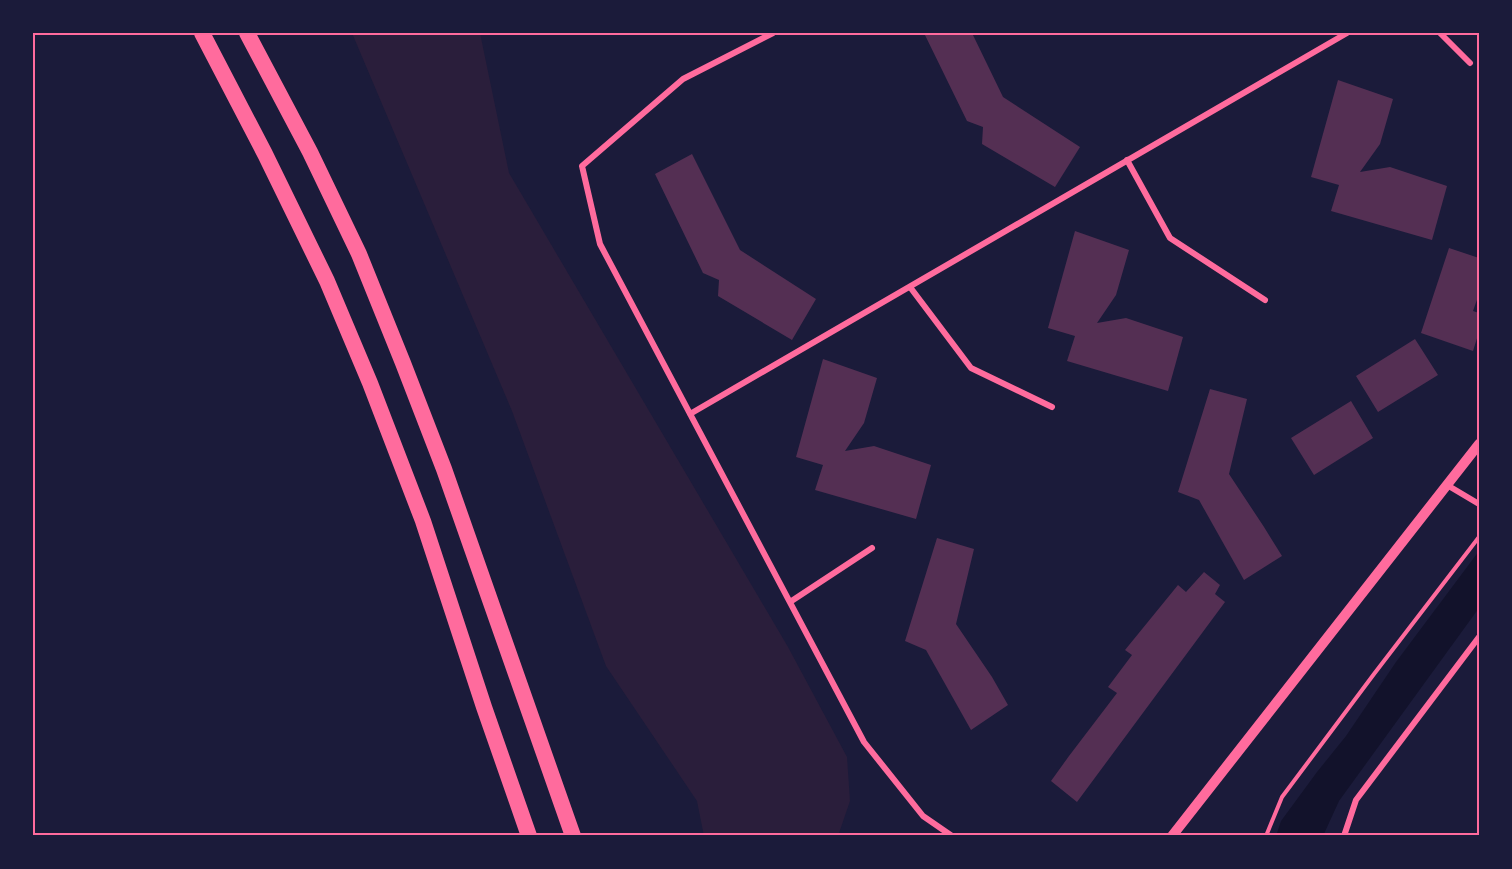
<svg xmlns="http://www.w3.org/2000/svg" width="1512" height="869" font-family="Helvetica,sans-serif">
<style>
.green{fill:#2a1e3b}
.water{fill:#12122b}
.building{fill:#542f53}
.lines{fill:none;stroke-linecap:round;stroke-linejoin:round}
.path{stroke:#ff6b9d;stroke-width:4}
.minor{stroke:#ff6b9d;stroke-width:6}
.tertiary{stroke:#ff6b9d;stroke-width:10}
.trunk{stroke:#ff6b9d;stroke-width:16}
.neatline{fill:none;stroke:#ff6b9d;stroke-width:2}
</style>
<rect width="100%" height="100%" fill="#1b1b3a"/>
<path class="green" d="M352,33h128l29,140 279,474 59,110 3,44 -12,35h-134l-7,-35 -91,-135 -94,-255z"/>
<path class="water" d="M1479,551v57l-140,193 -16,35h-47l5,-15 36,-49 29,-36 50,-74z"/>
<path class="building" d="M924,33h48l31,64 77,50 -25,40 -73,-43 1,-17 -16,-6z
M1338,80l55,19 -13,45 -20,28 30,-5 57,19 -15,54 -101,-29 8,-26 -28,-8z
M692,154l48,96 76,49 -24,41 -74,-44 1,-16 -16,-7 -48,-99z
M1075,231l54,19 -13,45 -19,28 29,-5 57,19 -15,54 -101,-30 8,-25 -27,-8z
M1449,248l30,10v36l-6,17 6,2v19l-6,19 -52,-18z
M1415,339l23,36 -60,37 -22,-36z
M823,359l54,19 -13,45 -19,28 29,-5 57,19 -15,54 -101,-29 8,-25 -27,-8z
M1210,389l37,10 -18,75 35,53 18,29 -38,24 -45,-80 -21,-8z
M1351,401l22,37 -59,37 -23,-37z
M937,538l37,11 -18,75 36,53 16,28 -37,25 -45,-80 -21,-9z
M1204,572l16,13 -5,9 10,8 -148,200 -26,-21 18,-25 48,-63 -9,-6 24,-32 -7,-5 53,-65 8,7z"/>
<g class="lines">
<path class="path" d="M1266,836l16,-39 92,-123 105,-137"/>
<path class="minor" d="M773,33l-90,46 -101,87 18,78 264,498 59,74 29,20
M1440,33l30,30
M1127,160l43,78 95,62
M910,287l61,81 81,39
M690,414l657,-381
M1447,485l32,19
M790,602l82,-54
M1344,836l12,-36 123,-163"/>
<path class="tertiary" d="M1172,836l307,-392"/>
<path class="trunk" d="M202,33l63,121 62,127 43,102 53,138 61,186 45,129
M247,33l63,119 49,102 44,109 41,106 129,367"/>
</g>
<rect width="1512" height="869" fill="none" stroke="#1b1b3a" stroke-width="69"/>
<rect x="34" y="34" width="1444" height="800" class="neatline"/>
</svg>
